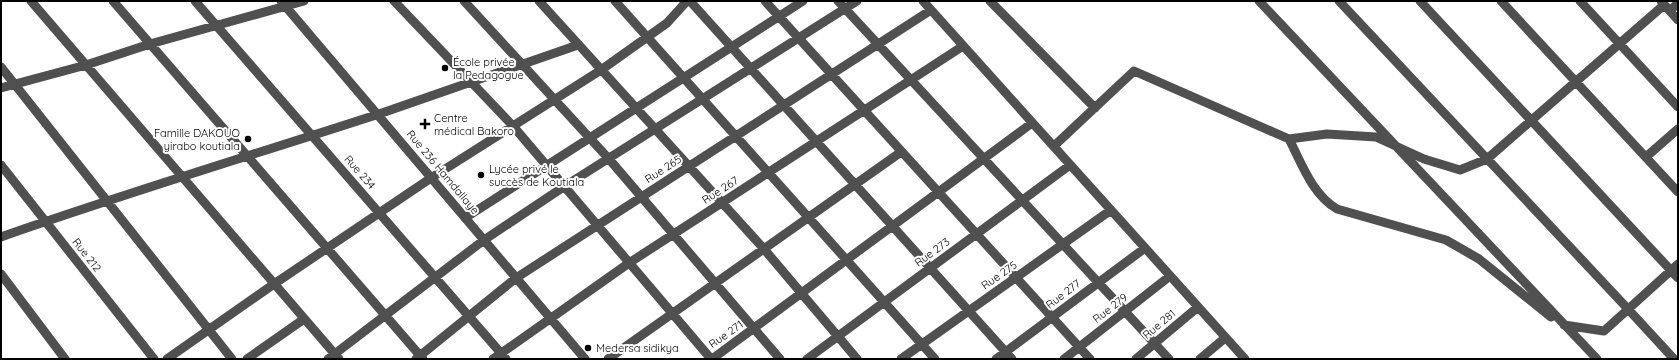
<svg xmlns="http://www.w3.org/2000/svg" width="1679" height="360" font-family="Quicksand,sans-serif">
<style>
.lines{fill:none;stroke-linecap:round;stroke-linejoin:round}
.minor{stroke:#505050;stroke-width:9}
.poi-dot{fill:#000;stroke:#fff;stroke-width:1.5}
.labels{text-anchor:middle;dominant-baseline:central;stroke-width:4;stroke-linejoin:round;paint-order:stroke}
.poi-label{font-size:11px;fill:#000;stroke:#fff;text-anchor:start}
.street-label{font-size:11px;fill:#000;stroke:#fff}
</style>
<rect width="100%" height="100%" fill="#fff"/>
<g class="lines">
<path class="minor" d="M31,1l308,358
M113,1l310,358
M195,1l311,358
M281,1l304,358
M394,1l119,125 198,233
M464,1l145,158 171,200
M539,1l225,248 93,110
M615,1l320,358
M690,1l322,358
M765,1l325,358
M838,1l331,358
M923,1l322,358
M990,1l105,107
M1259,1l338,358
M1339,1l289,308 46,50
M1420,1l258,277
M1501,1l177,191
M1580,1l98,106
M1661,1l17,19
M1670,11l8,-8
M1,67l231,292
M1,88l85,-23 64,-21 154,-43
M1289,139c13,25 23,55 48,70l109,31 33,19 72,58
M1054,146l80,-75 155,68 38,-5 49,3 48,22 36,11 27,-11 177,-154
M1646,157l32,-28
M1,165l153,194
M465,218l338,-217
M1,237c125,-44 252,-82 378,-123 67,-23 133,-46 199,-69
M1,274l64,85
M1564,325l40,6 74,-67
M167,359l107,-75 157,-106 170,-108 66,-47 20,-22
M247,359l57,-40
M328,359l156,-119 81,-54 292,-185
M416,359l100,-81 415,-268
M493,359l136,-96 334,-217
M608,359l293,-207
M712,359l320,-236
M807,359l263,-194
M901,359l210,-149
M996,359l149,-111
M1064,359l106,-83
M1136,359l62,-52
M1200,359l25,-21"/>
</g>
<g class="poi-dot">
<circle cx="445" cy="68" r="4"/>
<path d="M423 118h4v4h4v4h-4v4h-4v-4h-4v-4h4z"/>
<circle cx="248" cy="139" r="4"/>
<circle cx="481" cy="175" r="4"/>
<circle cx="588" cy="348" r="4"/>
</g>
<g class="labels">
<g class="poi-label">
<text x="453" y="62">École privée<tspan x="453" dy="13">la Pedagogue</tspan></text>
<text x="434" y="118">Centre<tspan x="434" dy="13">médical Bakoro</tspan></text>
<text x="240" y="133" text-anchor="end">Famille DAKOUO<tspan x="240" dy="13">yirabo koutiala</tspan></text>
<text x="489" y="169">Lycée privé le<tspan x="489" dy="13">succès de Koutiala</tspan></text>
<text x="596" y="348">Medersa sidikya</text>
</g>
<g class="street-label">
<text transform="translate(663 169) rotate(-33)">Rue 265</text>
<text transform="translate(360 172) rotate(49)">Rue 234</text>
<text transform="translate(443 172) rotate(50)">Rue 236 Hamdallaye</text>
<text transform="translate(720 190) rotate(-33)">Rue 267</text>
<text transform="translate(932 252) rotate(-36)">Rue 273</text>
<text transform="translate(87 255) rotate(52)">Rue 212</text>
<text transform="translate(999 275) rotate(-35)">Rue 275</text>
<text transform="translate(1063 294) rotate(-37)">Rue 277</text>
<text transform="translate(1110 308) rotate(-38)">Rue 279</text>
<text transform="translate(1159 324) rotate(-40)">Rue 281</text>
<text transform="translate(726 334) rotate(-35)">Rue 271</text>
</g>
</g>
<rect width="1679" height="360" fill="none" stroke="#000000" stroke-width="4"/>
</svg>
